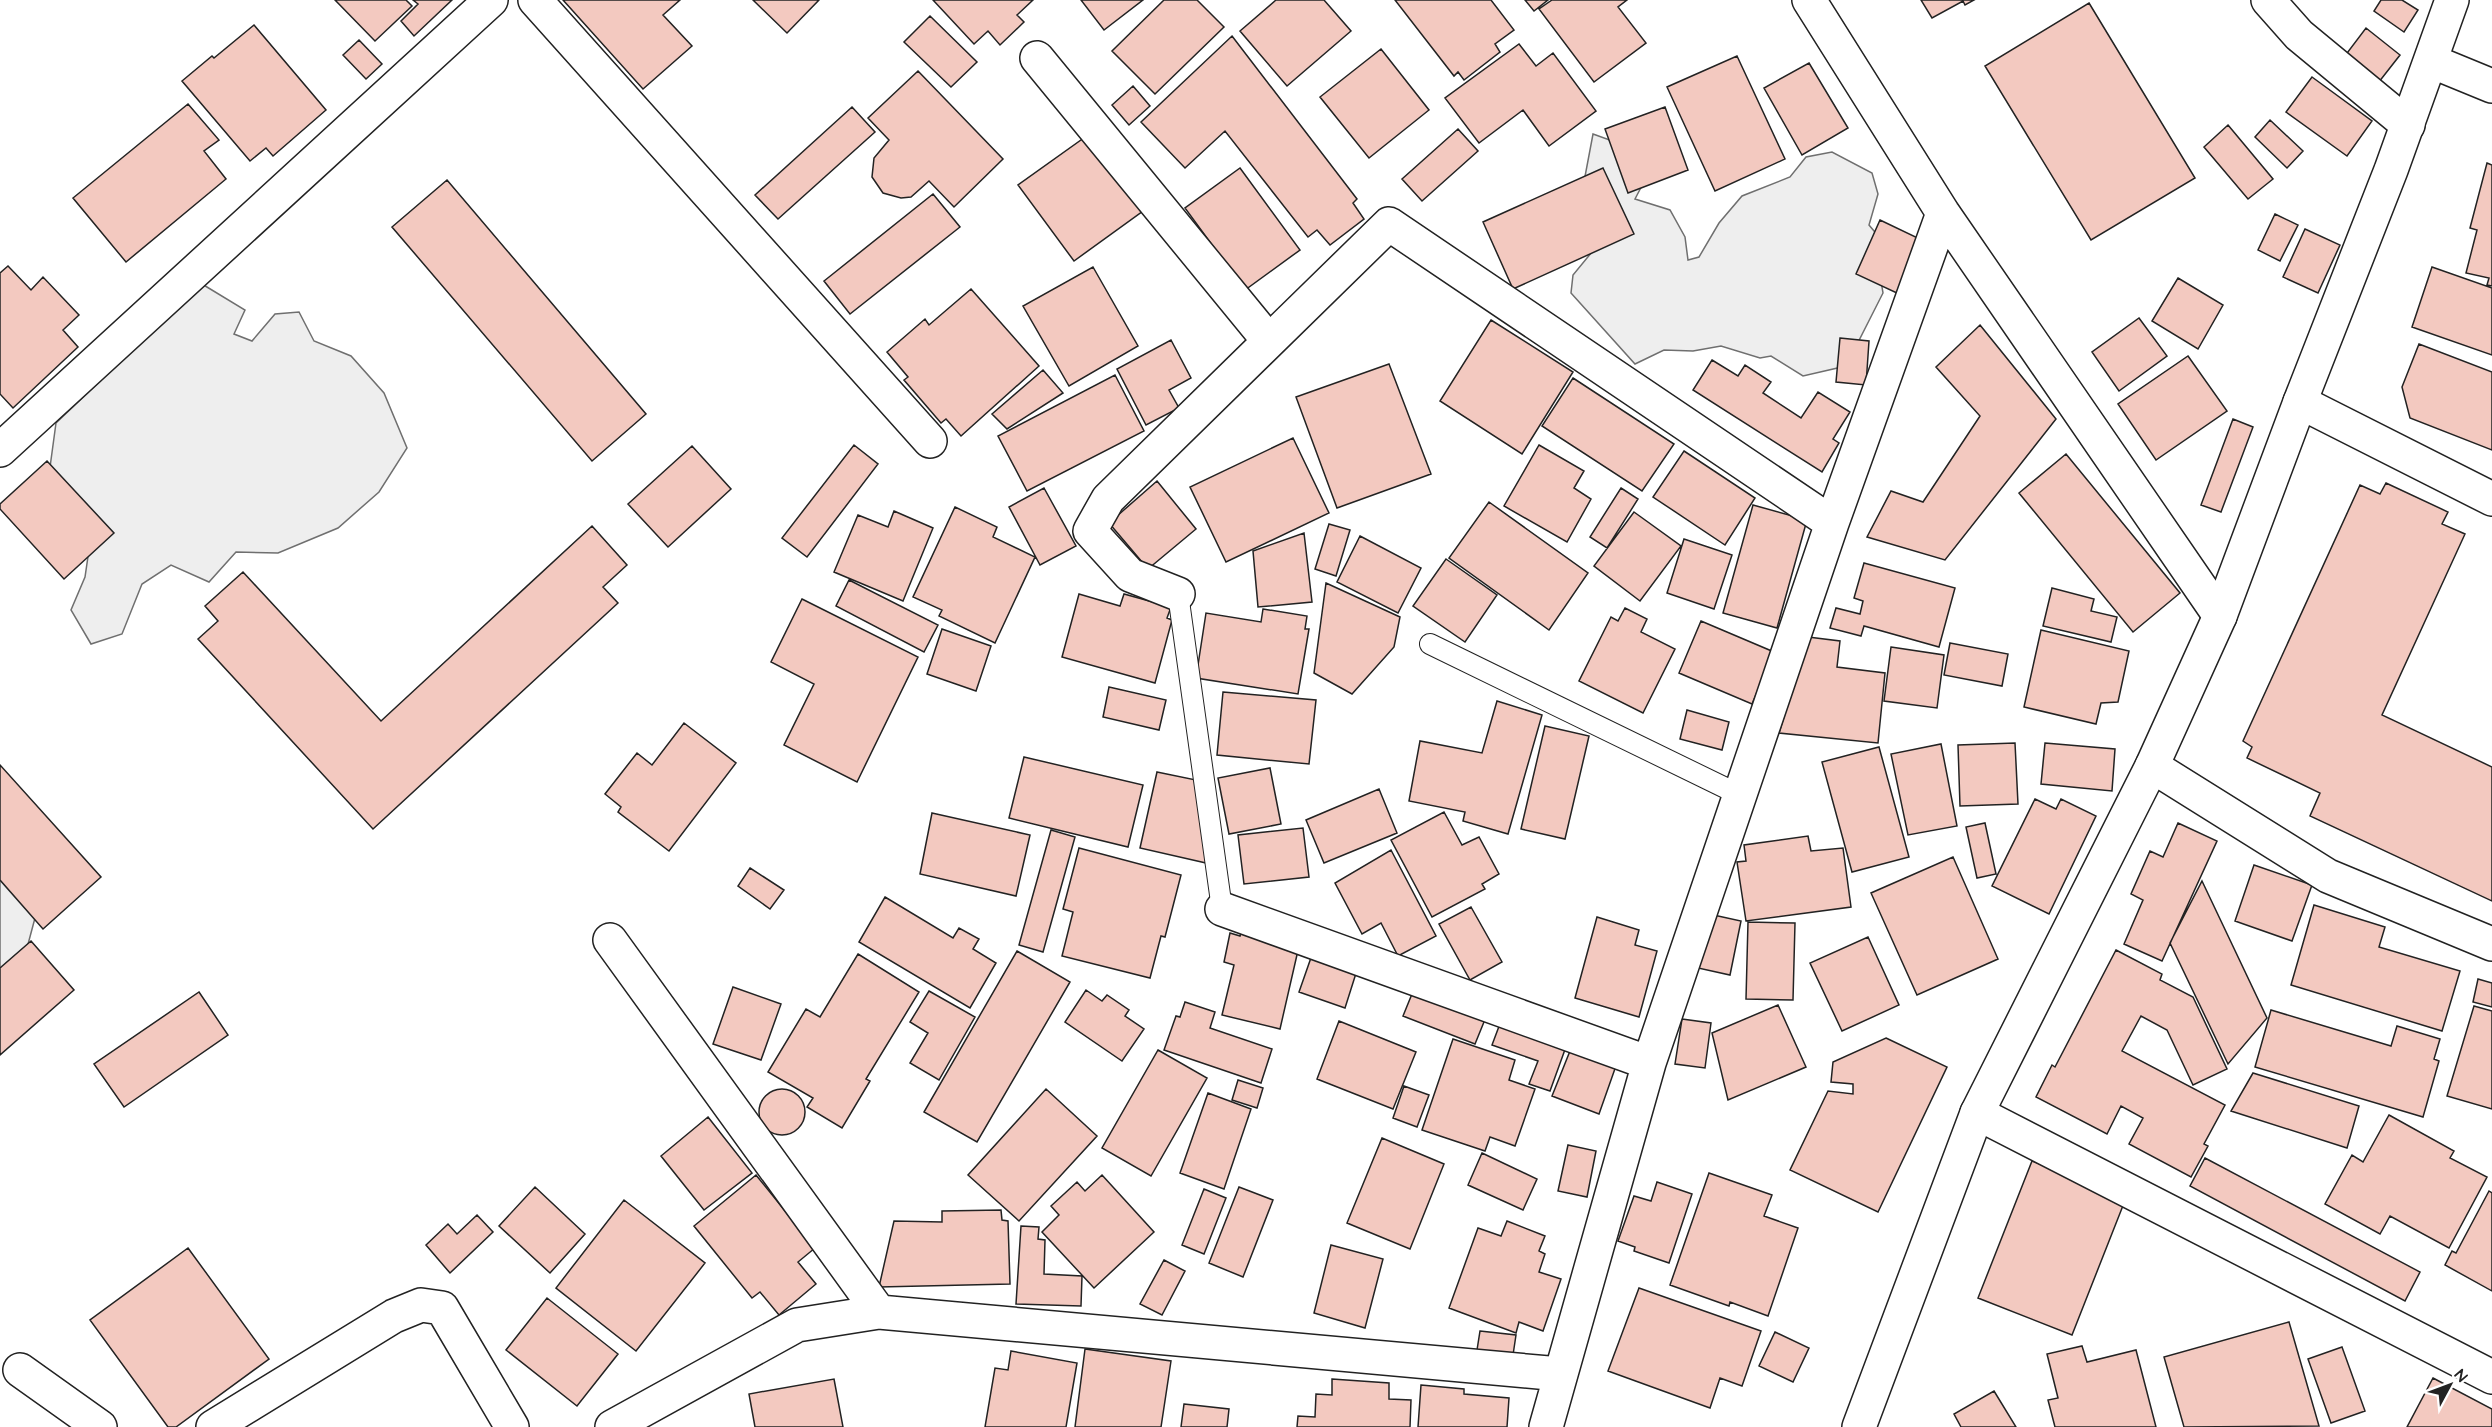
<svg xmlns="http://www.w3.org/2000/svg" width="2492" height="1427" font-family="Quicksand,sans-serif">
<style>
.green{fill:#eee;stroke:#6f6f6f;stroke-width:1.5}
.building{fill:#f3c9c0;stroke:#222;stroke-width:1.5}
.lines{fill:none;stroke-linecap:round;stroke-linejoin:round}
.lane-casing{stroke:#222;stroke-width:22}
.street-casing{stroke:#222;stroke-width:36}
.secondary-casing{stroke:#222;stroke-width:36}
.lane{stroke:#fff;stroke-width:20}
.street{stroke:#fff;stroke-width:33}
.secondary{stroke:#fff;stroke-width:33}
</style>
<rect width="100%" height="100%" fill="#fff"/>
<path class="green" d="M1593,134l39,14 16,26 -13,25 35,11 15,27 3,23 11,-3 20,-34 23,-27 48,-19 16,-20 26,-5 40,21 6,21 -9,31 21,25 -10,25 3,18 -37,73 -43,10 -32,-20 -11,2 -39,-12 -28,5 -29,-1 -29,14 -64,-71 2,-18 42,-51 -32,-37z
M202,284l43,26 -11,24 18,7 23,-27 24,-2 15,29 37,15 33,37 23,55 -28,44 -41,36 -60,25 -42,-1 -27,30 -38,-17 -29,19 -20,50 -31,10 -20,-34 14,-33 6,-41 -43,-54 8,-59z
M0,860l39,43 -16,60 -23,21z"/>
<path class="building" d="M335,0h71l6,6 -37,35z
M413,0h39l-38,36 -13,-15 17,-17z
M563,0h117l-17,15 29,31 -49,43z
M753,0h66l-32,33z
M933,0h100l-16,15 7,7 -24,23 -12,-14 -14,13z
M1081,0h62l-39,30z
M1164,0h33l27,27 -69,67 -43,-43z
M1276,0h48l27,31 -64,55 -47,-55z
M1395,0h96l23,30 -19,14 5,8 -36,28 -6,-8 -4,4z
M1525,0h23l-14,11z
M1552,0h75l-9,7 28,36 -52,39 -55,-73z
M1921,0h53l-9,5 -2,-4 -31,17z
M2381,0h21l16,10 -14,22 -30,-21z
M2089,3l106,175 -104,62 -106,-174z
M930,16l47,46 -26,25 -47,-45z
M254,25l72,85 -53,46 -7,-8 -16,13 -68,-80 30,-25 2,2z
M2366,28l34,27 -25,32 -34,-26z
M1232,36l125,163 -4,4 11,16 -34,26 -13,-15 -9,7 -83,-106 -40,37 -44,-46z
M359,40l23,24 -16,15 -23,-24z
M1519,44l17,22 17,-13 43,58 -47,35 -26,-36 -44,33 -34,-45z
M1381,49l48,61 -60,48 -49,-61z
M1737,56l48,103 -70,32 -48,-104z
M1809,63l39,65 -46,27 -38,-67z
M918,71l85,88 -49,48 -25,-26 -18,16 -10,1 -18,-5 -11,-16 2,-19 15,-18 -21,-22z
M2312,77l60,44 -25,35 -61,-44z
M1133,86l17,20 -21,19 -17,-20z
M188,104l31,36 -15,11 22,28 -100,83 -53,-64z
M852,107l23,25 -97,87 -23,-24z
M1665,107l23,63 -60,23 -23,-64z
M2270,120l33,31 -16,17 -32,-31z
M2228,125l45,54 -25,20 -44,-52z
M1458,129l20,22 -56,50 -20,-22z
M1088,135l55,76 -69,50 -56,-76z
M2487,163l5,2v121l-5,-1 2,-7 -23,-5 11,-43 -7,-2z
M1240,168l60,82 -55,40 -60,-82z
M1603,168l31,66 -121,55 -30,-67z
M447,180l199,234 -54,47 -200,-234z
M933,194l27,33 -110,87 -26,-33z
M2275,214l23,11 -18,36 -22,-11z
M1880,220l42,20 -23,54 -43,-20z
M2305,229l35,16 -22,48 -35,-16z
M8,266l23,24 12,-13 36,38 -16,15 15,17 -65,61 -13,-14v-121z
M1093,267l45,79 -69,40 -46,-80z
M2432,267l60,21v67l-80,-28z
M2178,278l45,27 -25,44 -46,-28z
M971,289l68,77 -78,70 -15,-17 -5,4 -37,-43 4,-3 -21,-25 38,-33 4,6z
M2139,318l28,38 -48,35 -27,-39z
M1491,320l82,52 -51,82 -82,-53z
M1980,325l76,94 -111,141 -78,-23 24,-46 32,11 57,-86 -44,-49z
M1840,338l29,3 -3,44 -30,-3z
M1171,340l20,38 -22,12 10,18 -33,17 -29,-56z
M2419,344l73,28v78l-82,-32 -8,-31z
M2188,356l39,55 -71,49 -38,-56z
M1712,360l26,16 7,-11 26,17 -8,11 38,25 17,-26 32,20 -17,27 6,4 -17,29 -129,-82z
M1389,364l42,110 -94,34 -41,-111z
M1043,370l20,23 -56,36 -15,-15z
M1115,375l29,56 -117,60 -29,-55z
M1573,378l101,66 -32,47 -100,-65z
M2233,419l20,8 -32,85 -20,-7z
M1293,438l36,75 -103,49 -36,-75z
M854,445l24,19 -71,93 -25,-19z
M1539,445l45,26 -10,17 17,11 -24,43 -63,-36z
M692,446l39,43 -63,58 -40,-43z
M1684,451l71,47 -30,47 -72,-48z
M2066,454l114,139 -47,39 -114,-139z
M47,461l67,72 -50,46 -64,-70v-5z
M1157,481l39,48 -48,40 -39,-46z
M2386,483l62,29 -6,12 23,10 -83,181 110,52v134l-182,-85 10,-23 -73,-35 5,-11 -9,-6 117,-256 20,9z
M1044,488l32,58 -36,19 -31,-58z
M1621,488l17,11 -31,49 -17,-11z
M1489,502l99,71 -39,57 -100,-72z
M1753,505l54,15 -30,108 -54,-15z
M955,507l42,20 -4,10 42,20 -40,86 -56,-27 3,-6 -29,-13z
M894,511l39,17 -30,73 -69,-29 24,-57 30,12z
M1634,512l47,34 -41,55 -46,-35z
M1329,524l21,6 -14,46 -21,-7z
M592,526l35,39 -24,22 15,16 -245,226 -175,-190 20,-18 -13,-15 38,-34 138,149z
M1304,533l8,69 -54,5 -5,-56z
M1360,536l61,32 -23,45 -61,-31z
M1684,539l48,16 -18,54 -47,-16z
M1446,559l51,36 -32,47 -52,-36z
M1864,563l91,25 -16,59 -75,-21 -3,10 -31,-8 6,-20 24,6 3,-13 -9,-3z
M849,580l89,45 -14,27 -88,-46z
M1326,583l74,34 -6,30 -42,47 -38,-21z
M2052,588l42,11 -3,12 26,6 -6,25 -68,-16z
M1079,594l41,12 4,-12 47,13 -4,11 5,2 -17,63 -93,-26z
M802,599l116,58 -61,125 -73,-37 30,-61 -43,-22z
M1625,608l22,11 -6,13 34,17 -32,64 -64,-32 32,-64 7,4z
M1263,609l44,7 -2,13h4l-11,65 -102,-16 10,-65 55,9z
M1701,621l73,31 -22,52 -73,-31z
M942,629l49,17 -15,45 -49,-17z
M2041,630l88,21 -11,51 -17,1 -5,21 -72,-17z
M1808,637l32,4 -3,26 48,6 -7,70 -99,-10z
M1950,643l58,11 -6,32 -58,-11z
M1891,647l53,8 -7,53 -53,-7z
M1109,687l57,13 -7,30 -56,-13z
M1223,692l93,8 -7,64 -92,-9z
M1497,701l45,14 -34,119 -45,-13 2,-9 -56,-11 11,-60 62,12z
M1687,710l42,12 -7,28 -42,-11z
M684,723l52,40 -67,88 -51,-39 3,-5 -16,-13 32,-41 15,12z
M1545,726l44,10 -24,103 -44,-10z
M2015,743l3,61 -58,2 -2,-61z
M2045,743l70,6 -3,42 -71,-7z
M1941,744l16,82 -49,9 -17,-81z
M1879,747l30,110 -57,15 -30,-110z
M1024,757l119,28 -15,62 -119,-29z
M0,765l101,112 -58,52 -43,-49z
M1270,768l11,56 -52,10 -11,-56z
M1157,772l44,9 5,82 -66,-15z
M1379,789l18,44 -73,30 -18,-43z
M2035,799l21,10 5,-10 35,17 -47,98 -57,-28z
M1444,812l18,33 17,-8 20,37 -17,10 3,5 -53,28 -41,-77z
M932,813l98,22 -14,61 -96,-22z
M1985,823l11,51 -19,4 -11,-51z
M2178,823l39,18 -55,120 -38,-17 19,-44 -12,-6 19,-43 13,6z
M1303,828l6,49 -65,7 -6,-49z
M1051,830l24,7 -32,115 -24,-7z
M1808,836l3,15 32,-3 8,59 -105,14 -9,-59 9,-1 -2,-16z
M1079,848l102,27 -16,62 -4,-1 -11,42 -88,-22 11,-44 -10,-3z
M1391,850l45,86 -38,20 -17,-33 -19,11 -27,-51z
M1953,857l45,102 -81,36 -46,-102z
M2254,865l58,20 -20,56 -57,-20z
M750,868l34,22 -14,19 -32,-23z
M2202,881l65,137 -39,46 -58,-121z
M885,897l68,41 6,-10 20,11 -6,10 23,14 -26,45 -111,-66z
M2314,905l71,22 -6,20 81,24 -18,60 -151,-46z
M1471,907l31,55 -32,18 -31,-56z
M1709,914l32,7 -11,54 -32,-7z
M1597,917l42,13 -4,15 22,6 -18,66 -64,-19z
M1748,922l47,1 -2,77 -47,-1z
M1230,933l10,3 1,-3 58,13 -19,83 -58,-14 12,-50 -10,-3z
M1868,937l31,68 -57,26 -32,-68z
M31,941l43,49 -74,65v-87z
M2116,950l46,24 -2,6 33,17 34,72 -34,16 -26,-55 -26,-14 -19,35 103,54 -21,39 4,2 -17,31 -62,-33 14,-26 -22,-12 -14,28 -71,-37 16,-32 3,2z
M1017,951l53,31 -93,160 -53,-30z
M1313,952l45,15 -13,41 -46,-16z
M858,954l61,38 -53,87 4,2 -28,47 -35,-21 6,-9 -45,-26 38,-63 14,8z
M2478,979l14,4v24l-19,-5z
M733,987l48,17 -20,56 -48,-16z
M1414,989l72,28 -11,27 -72,-28z
M1086,990l16,11 5,-6 22,15 -4,6 19,13 -22,32 -57,-39z
M929,991l46,26 -36,63 -29,-17 18,-30 -18,-11z
M199,992l29,43 -104,72 -30,-43z
M1185,1002l30,10 -5,16 62,21 -11,34 -97,-33 12,-34 4,1z
M1778,1005l28,62 -78,33 -16,-67z
M2474,1006l18,5v98l-45,-13z
M2271,1010l120,36 6,-20 43,13 -6,20 5,2 -16,56 -168,-50z
M1682,1019l29,4 -6,45 -30,-4z
M1339,1021l77,31 -23,57 -76,-30z
M1501,1021l66,23 -17,47 -21,-7 9,-23 -46,-16z
M1886,1038l61,29 -69,145 -88,-42 38,-79 25,3v-10l-22,-2 2,-20z
M1453,1039l62,21 -6,20 26,9 -20,57 -25,-9 -5,14 -63,-21z
M1572,1046l45,17 -18,51 -47,-18z
M1158,1050l49,28 -56,98 -49,-28z
M2253,1073l106,33 -12,42 -116,-37z
M1238,1080l25,8 -6,20 -25,-8z
M1404,1086l25,9 -12,32 -24,-9z
M759 1112a23 23 0 1 1 46 0a23 23 0 1 1-46 0Z
M1046,1089l51,47 -78,85 -51,-46z
M1208,1093l43,16 -27,80 -44,-16z
M2389,1115l65,36 -4,7 37,19 -38,71 -59,-32 -10,18 -55,-30 27,-49 11,7z
M708,1117l44,56 -48,37 -43,-54z
M1382,1138l62,26 -34,85 -63,-26z
M1568,1145l28,6 -9,46 -29,-6z
M1482,1153l55,26 -14,31 -55,-25z
M2205,1158l215,114 -15,29 -215,-115z
M2032,1161l94,37 -54,137 -94,-37z
M1709,1173l63,22 -8,21 34,12 -30,88 -38,-14 -1,4 -59,-21z
M756,1175l59,73 -17,14 18,22 -37,31 -19,-23 -8,6 -58,-72z
M1102,1175l52,57 -60,56 -52,-56 17,-17 -8,-9 26,-24 8,9z
M1657,1182l35,12 -23,69 -35,-12 1,-4 -17,-6 16,-45 17,5z
M535,1187l50,47 -35,39 -51,-47z
M1239,1187l34,13 -30,77 -34,-14z
M1204,1189l22,9 -22,56 -22,-9z
M2489,1191l3,2v98l-47,-26 7,-14 4,2z
M624,1200l81,63 -69,88 -80,-63z
M1001,1210l1,10 6,1 2,63 -131,3 15,-66 48,1v-11z
M477,1215l16,17 -43,41 -24,-28 22,-21 9,10z
M1507,1221l38,15 -6,15 6,3 -6,18 22,7 -18,52 -24,-9 -3,11 -67,-25 29,-80 23,8z
M1021,1226l18,1 -1,12 7,1 -1,34 38,2 -1,30 -65,-2z
M1331,1245l52,14 -18,69 -51,-15z
M188,1248l81,111 -93,68h-8l-78,-107z
M1164,1260l21,11 -23,44 -22,-11z
M1639,1288l122,43 -19,55 -22,-8 -10,30 -102,-37z
M547,1298l71,56 -41,52 -71,-56z
M2289,1322l30,104 -135,1 -20,-70z
M1480,1331l36,4 -3,20 -36,-5z
M1775,1332l34,16 -16,34 -34,-16z
M2082,1346l5,16 49,-12 20,77h-101l-7,-27 10,-2 -11,-44z
M2342,1347l23,64 -34,12 -23,-64z
M1085,1349l86,12 -10,66h-86z
M1011,1351l66,12 -11,64h-81l10,-59 13,2z
M2433,1378l59,31v18h-85z
M834,1379l9,48h-88l-6,-33z
M1332,1379l57,4v16l22,1 -1,27h-113l1,-11 17,1 1,-23 16,1z
M1421,1385l43,4v5l45,4 -2,29h-89z
M1994,1391l22,36h-55l-7,-13z
M1184,1404l45,5 -2,18h-46z"/>
<g class="lines">
<g class="lane-casing">
<path id="lane" d="M1178,594l44,315
M1430,644l310,151"/>
</g>
<g class="street-casing">
<path id="street" d="M535,0l395,441
M1809,0l134,213 277,403
M2268,0l31,35 109,90
M1037,58l232,283
M2431,61l61,25
M2300,402l192,97
M0,450l491,-450
M1178,594l-48,-19 -40,-44 18,-32 281,-275 443,299
M2152,766l176,110 164,68
M1222,909l427,154
M610,940l269,372
M1977,1113l515,264
M20,1370l80,57
M213,1427l181,-111 27,-11 21,3 70,119
M612,1427l185,-102 82,-13 681,62
M1546,1427l103,-364 183,-540 111,-310"/>
</g>
<g class="secondary-casing">
<path id="secondary" d="M1859,1427l118,-314 175,-347 68,-150 80,-214 91,-232 61,-170"/>
</g>
<use href="#lane" class="lane"/>
<use href="#street" class="street"/>
<use href="#secondary" class="secondary"/>
</g>
<g transform="translate(2450 1385) rotate(49)" stroke="#ffffff" stroke-width="4.5" paint-order="stroke">
<path d="M0-4.5L10 22L0 15L-10 22Z" fill="#222222"/>
<text y="-9" font-size="16" font-weight="bold" text-anchor="middle" fill="#222222">N</text>
</g>
</svg>
